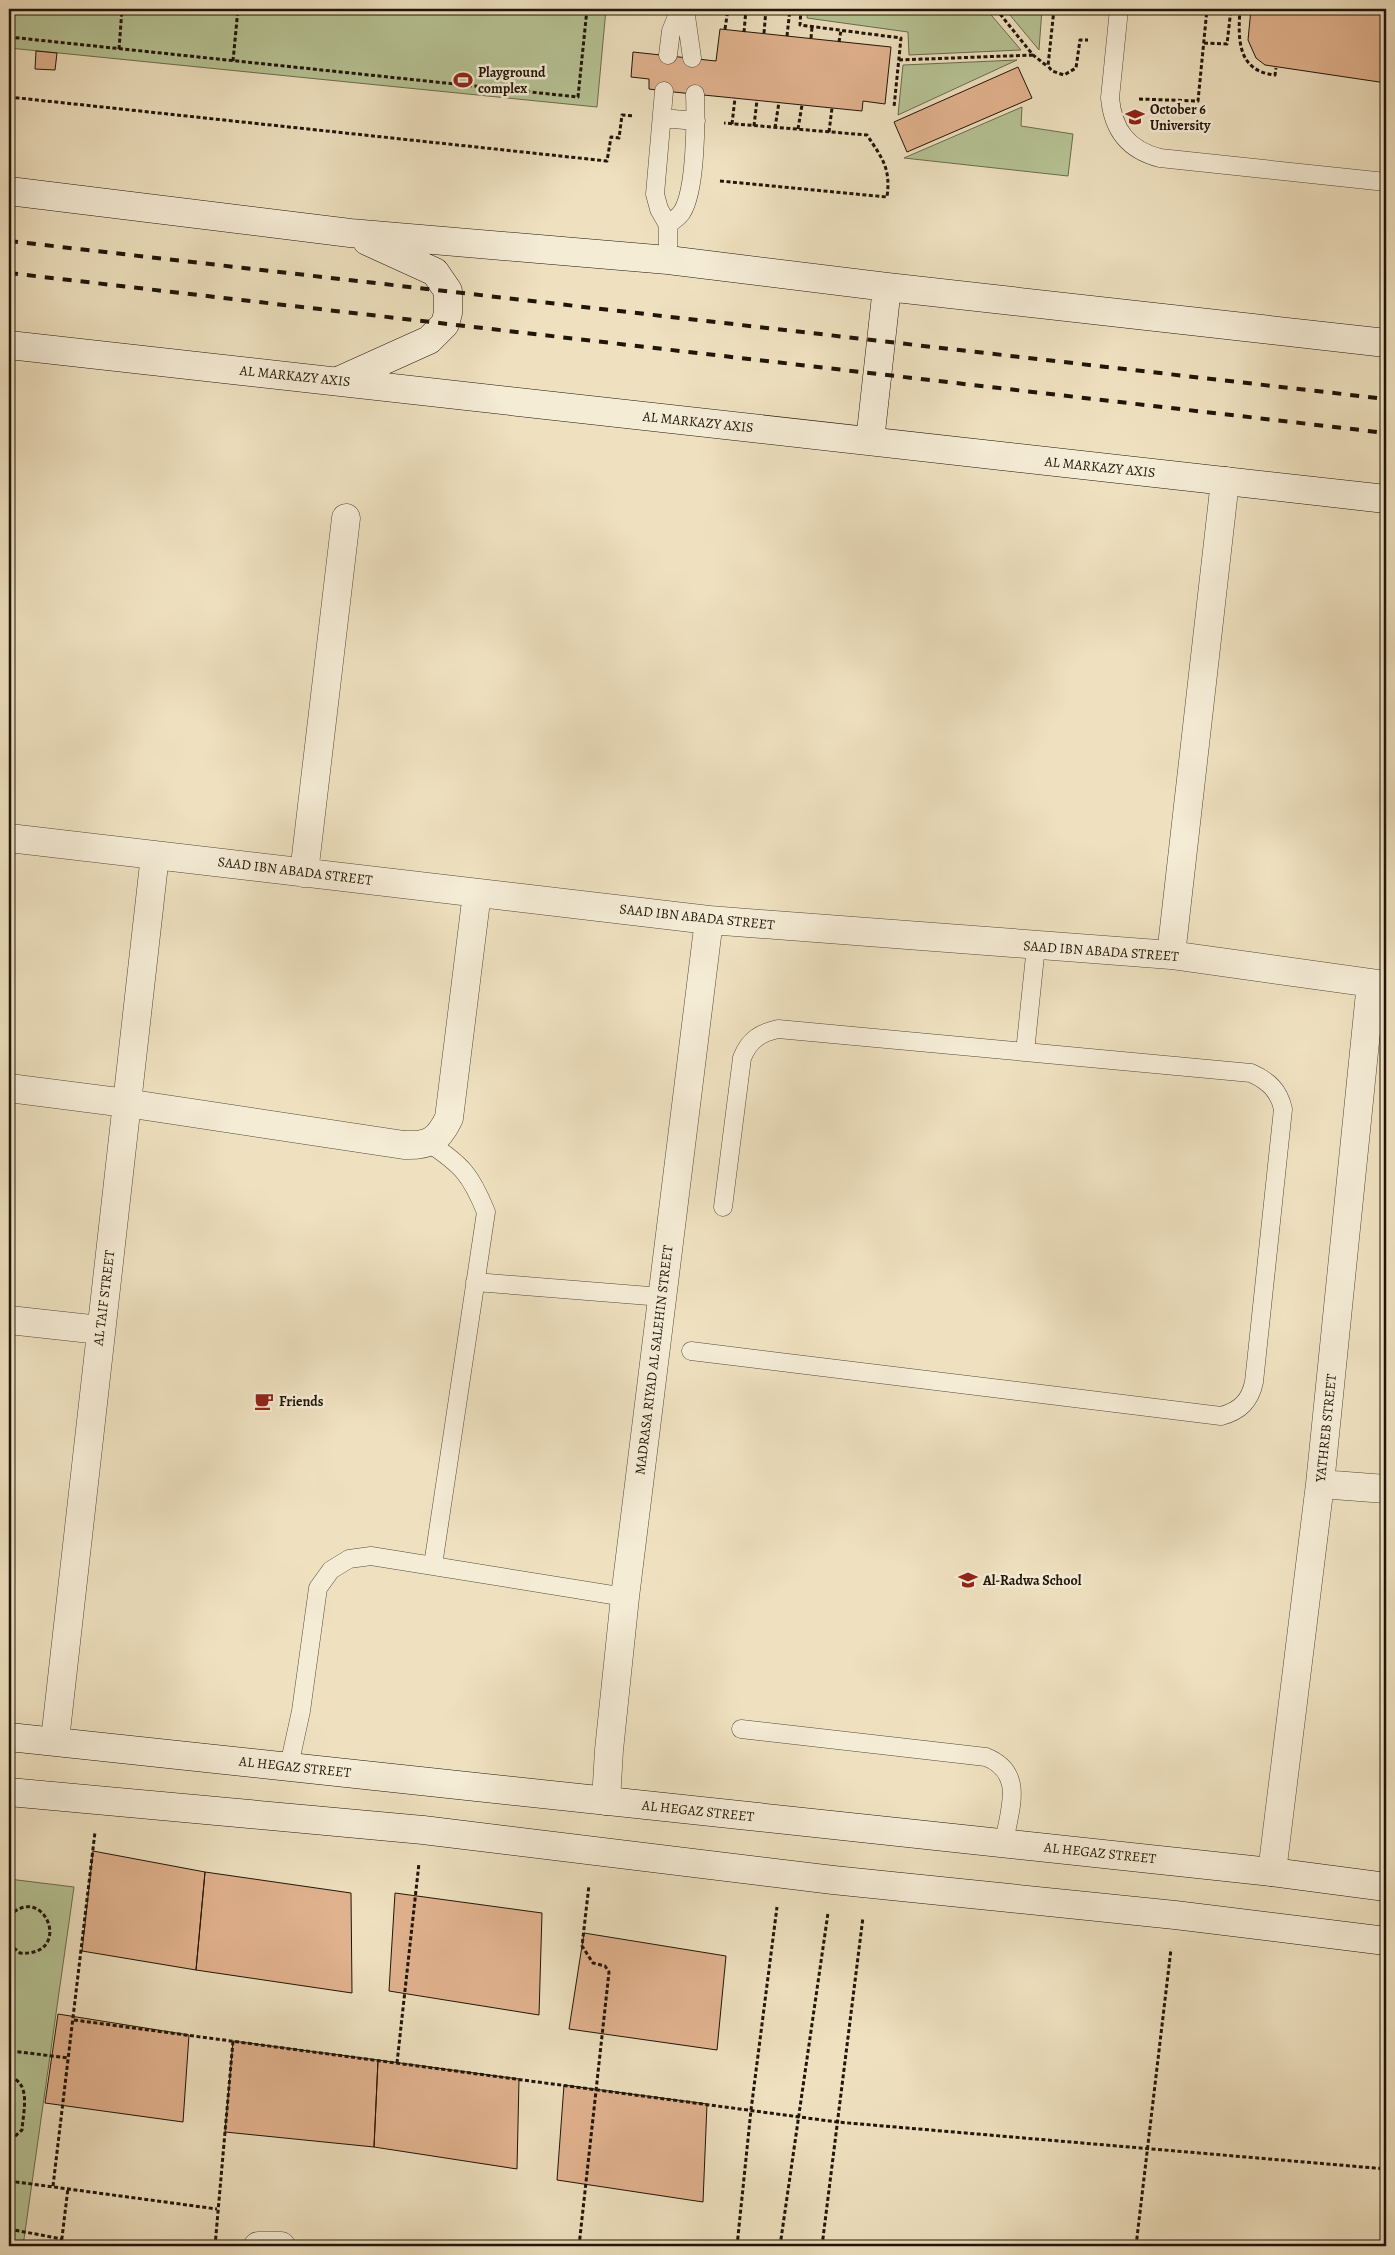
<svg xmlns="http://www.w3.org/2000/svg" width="1395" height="2255" font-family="Alegreya,serif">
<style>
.green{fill:#b6c395;stroke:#6a6c4e}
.building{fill:#e2b38f;stroke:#1f1508}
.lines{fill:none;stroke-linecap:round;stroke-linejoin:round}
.lane-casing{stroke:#534836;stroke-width:19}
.street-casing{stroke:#534836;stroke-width:29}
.secondary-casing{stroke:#1f1508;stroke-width:29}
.path{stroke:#1f1508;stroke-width:3;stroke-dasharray:4 2.5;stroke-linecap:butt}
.lane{stroke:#f5ecd6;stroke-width:18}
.street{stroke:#f5ecd6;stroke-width:28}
.secondary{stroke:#f5ecd6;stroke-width:28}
.rail{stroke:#1f1508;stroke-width:4;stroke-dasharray:9 9;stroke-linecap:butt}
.labels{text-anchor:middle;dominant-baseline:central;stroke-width:5;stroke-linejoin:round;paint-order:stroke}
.poi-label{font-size:14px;font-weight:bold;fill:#1f1508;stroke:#f5ecd6;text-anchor:start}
.street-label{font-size:14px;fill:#1f1508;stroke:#f5ecd6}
</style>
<rect width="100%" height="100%" fill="#efe1c0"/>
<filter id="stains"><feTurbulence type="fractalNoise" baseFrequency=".004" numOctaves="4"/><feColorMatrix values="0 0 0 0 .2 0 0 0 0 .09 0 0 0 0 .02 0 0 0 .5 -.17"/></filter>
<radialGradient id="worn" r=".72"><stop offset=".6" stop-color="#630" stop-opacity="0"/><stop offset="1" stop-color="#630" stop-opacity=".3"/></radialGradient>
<path class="green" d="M9,9h597l-9,98 -588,-59z
M808,9h178l35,41 -112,5 -1,-23 -101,-14z
M1005,9h37l-3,41z
M1017,60l-119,55 5,-50z
M1022,107l-1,19 52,8 -5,42 -164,-18z
M9,1879l65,8 -51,359h-14z"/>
<path class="building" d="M1251,9h135v74l-121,-18 -9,-7 -8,-18z
M720,29l171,18 -6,57 -22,-3 -1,10 -198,-20 -15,-2v-10l-18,-2 2,-25 83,9z
M36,51l21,2 -2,17 -20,-1z
M1018,67l14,31 -125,54 -13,-30z
M93,1851l112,21 -9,98 -114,-19z
M205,1872l146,21 1,100 -156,-23z
M395,1893l147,20 -3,102 -150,-24z
M584,1933l142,23 -9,94 -148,-21z
M58,2014l131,21 -6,87 -138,-19z
M233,2041l145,19 -4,87 -149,-15z
M378,2060l141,19 -2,90 -143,-22z
M564,2085l143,19 -4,98 -146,-22z"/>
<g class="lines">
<g class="lane-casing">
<path id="lane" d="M685,9l7,49
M1119,9l-9,89c3,32 18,52 50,60l226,24
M668,55l3,-24 9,-22
M664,91l-9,103 4,15 9,16v35
M662,118l34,3
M668,225c4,-4 11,-8 14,-13 14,-22 14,-92 13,-118
M1025,1052l11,-106
M429,1143c33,22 42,32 57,69l-53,353
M475,1282l187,15
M691,1351l530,65c19,-5 29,-15 33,-34l29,-273c-4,-18 -14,-28 -32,-36l-473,-44c-18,4 -29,11 -36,29l-19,149
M741,1729l245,28c40,16 23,53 18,86
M289,1766l12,-55 17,-123 13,-18 18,-11 22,-3 254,41"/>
</g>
<g class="street-casing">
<path id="street" d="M9,838l700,82 462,35 215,30
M304,873l42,-355
M1171,955l54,-474
M9,1088l117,15 278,42c25,1 34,-4 45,-27l28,-225
M9,1320l91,10
M1320,1484l66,5
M55,1740l100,-885
M606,1801l3,-51 16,-153 84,-677
M1272,1872l48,-388 51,-501
M258,2246h23"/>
</g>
<g class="secondary-casing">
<path id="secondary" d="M9,191l341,42 318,27 219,27 499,56
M9,345l1377,154
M338,381l91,-41 16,-16 3,-11v-22l-13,-19 -68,-31
M870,441l17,-154
M9,1737l1263,135 114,15
M9,1792l414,38 410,50 342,35 211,26"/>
</g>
<path class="path" d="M801,9l-1,16 101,13 -7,69
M996,9l37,46 14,11
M1054,9l-6,57 4,5 12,4 12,-7 4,-28h8
M1240,9c-2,30 -3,62 35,66l1,-7
M725,29l3,-20
M744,32l2,-23
M764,33l2,-24
M787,36l3,-27
M9,37l569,60 9,-88
M811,38l1,-11
M839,42l2,-12
M1204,43l23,1 4,-35
M119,49l3,-40
M899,60l134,-5
M233,61l5,-52
M9,97l598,64 4,-24 8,1 3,-23 12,1
M1139,99l59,2 9,-92
M732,124l3,-26
M754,126l3,-26
M775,128l4,-26
M798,129l4,-24
M829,132l3,-24
M720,181l167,16c4,-29 -5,-39 -20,-62l-143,-12
M9,1916c36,-35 65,41 11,37l-11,-9
M74,2020l763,102 549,47
M11,2051l58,7
M397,2063l22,-200
M11,2076l1,-128
M9,2137h5l8,-7c1,-18 10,-48 -13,-53
M9,2181l208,28
M53,2186l42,-354
M9,2229l53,10
M61,2246l7,-58
M215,2246l18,-205
M579,2246l30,-274 -4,-6 -12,-3 -11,-17 7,-61
M737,2246l14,-136 26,-203
M780,2246l48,-333
M822,2246l41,-329
M1136,2246l35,-297"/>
<use href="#lane" class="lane"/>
<use href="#street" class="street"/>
<use href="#secondary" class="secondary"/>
<path class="rail" d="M9,241l1377,158
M9,273l1377,160"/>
</g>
<defs>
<g id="stadium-bare" transform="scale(1.5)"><path d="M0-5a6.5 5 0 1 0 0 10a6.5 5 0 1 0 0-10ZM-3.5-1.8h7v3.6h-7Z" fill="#8f2418" stroke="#f5ecd6" stroke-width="2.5" paint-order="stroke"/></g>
<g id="university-bare" transform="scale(1.5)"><path d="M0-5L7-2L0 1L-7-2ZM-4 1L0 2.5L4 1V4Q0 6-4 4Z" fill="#8f2418" stroke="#f5ecd6" stroke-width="2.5" paint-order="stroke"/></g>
<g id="cafe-bare" transform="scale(1.5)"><path d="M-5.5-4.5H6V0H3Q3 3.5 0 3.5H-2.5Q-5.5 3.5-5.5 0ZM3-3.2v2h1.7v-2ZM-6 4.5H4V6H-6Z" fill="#8f2418" stroke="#f5ecd6" stroke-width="2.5" paint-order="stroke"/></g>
<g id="school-bare" transform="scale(1.5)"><path d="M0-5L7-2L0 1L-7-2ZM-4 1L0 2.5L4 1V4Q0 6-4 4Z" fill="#8f2418" stroke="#f5ecd6" stroke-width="2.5" paint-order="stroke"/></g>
</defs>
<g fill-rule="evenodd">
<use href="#stadium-bare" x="463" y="80"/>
<use href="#university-bare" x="1135" y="117"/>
<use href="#cafe-bare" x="264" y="1401"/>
<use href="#school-bare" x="968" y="1580"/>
</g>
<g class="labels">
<g class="poi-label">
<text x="478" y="72">Playground<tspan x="478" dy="16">complex</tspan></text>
<text x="1150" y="109">October 6<tspan x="1150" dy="16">University</tspan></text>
<text x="279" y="1401">Friends</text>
<text x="983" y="1580">Al-Radwa School</text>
</g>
<g class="street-label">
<text transform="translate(295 376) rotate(6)">AL MARKAZY AXIS</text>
<text transform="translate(698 422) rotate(6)">AL MARKAZY AXIS</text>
<text transform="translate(1100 467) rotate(6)">AL MARKAZY AXIS</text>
<text transform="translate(295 871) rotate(7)">SAAD IBN ABADA STREET</text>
<text transform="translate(697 917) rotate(6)">SAAD IBN ABADA STREET</text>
<text transform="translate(1101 951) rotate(4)">SAAD IBN ABADA STREET</text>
<text transform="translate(104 1298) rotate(-83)">AL TAIF STREET</text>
<text transform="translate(654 1360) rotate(-83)">MADRASA RIYAD AL SALEHIN STREET</text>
<text transform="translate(1326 1428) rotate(-84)">YATHREB STREET</text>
<text transform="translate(295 1767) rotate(6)">AL HEGAZ STREET</text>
<text transform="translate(698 1811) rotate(6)">AL HEGAZ STREET</text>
<text transform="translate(1100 1853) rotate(6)">AL HEGAZ STREET</text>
</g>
</g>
<rect width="1395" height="2255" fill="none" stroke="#efe1c0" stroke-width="30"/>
<rect x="10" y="10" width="1375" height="2235" fill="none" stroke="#1f1508" stroke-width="2.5"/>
<rect x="15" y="15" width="1365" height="2225" fill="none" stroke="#1f1508"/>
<rect width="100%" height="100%" filter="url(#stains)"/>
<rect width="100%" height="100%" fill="url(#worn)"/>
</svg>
